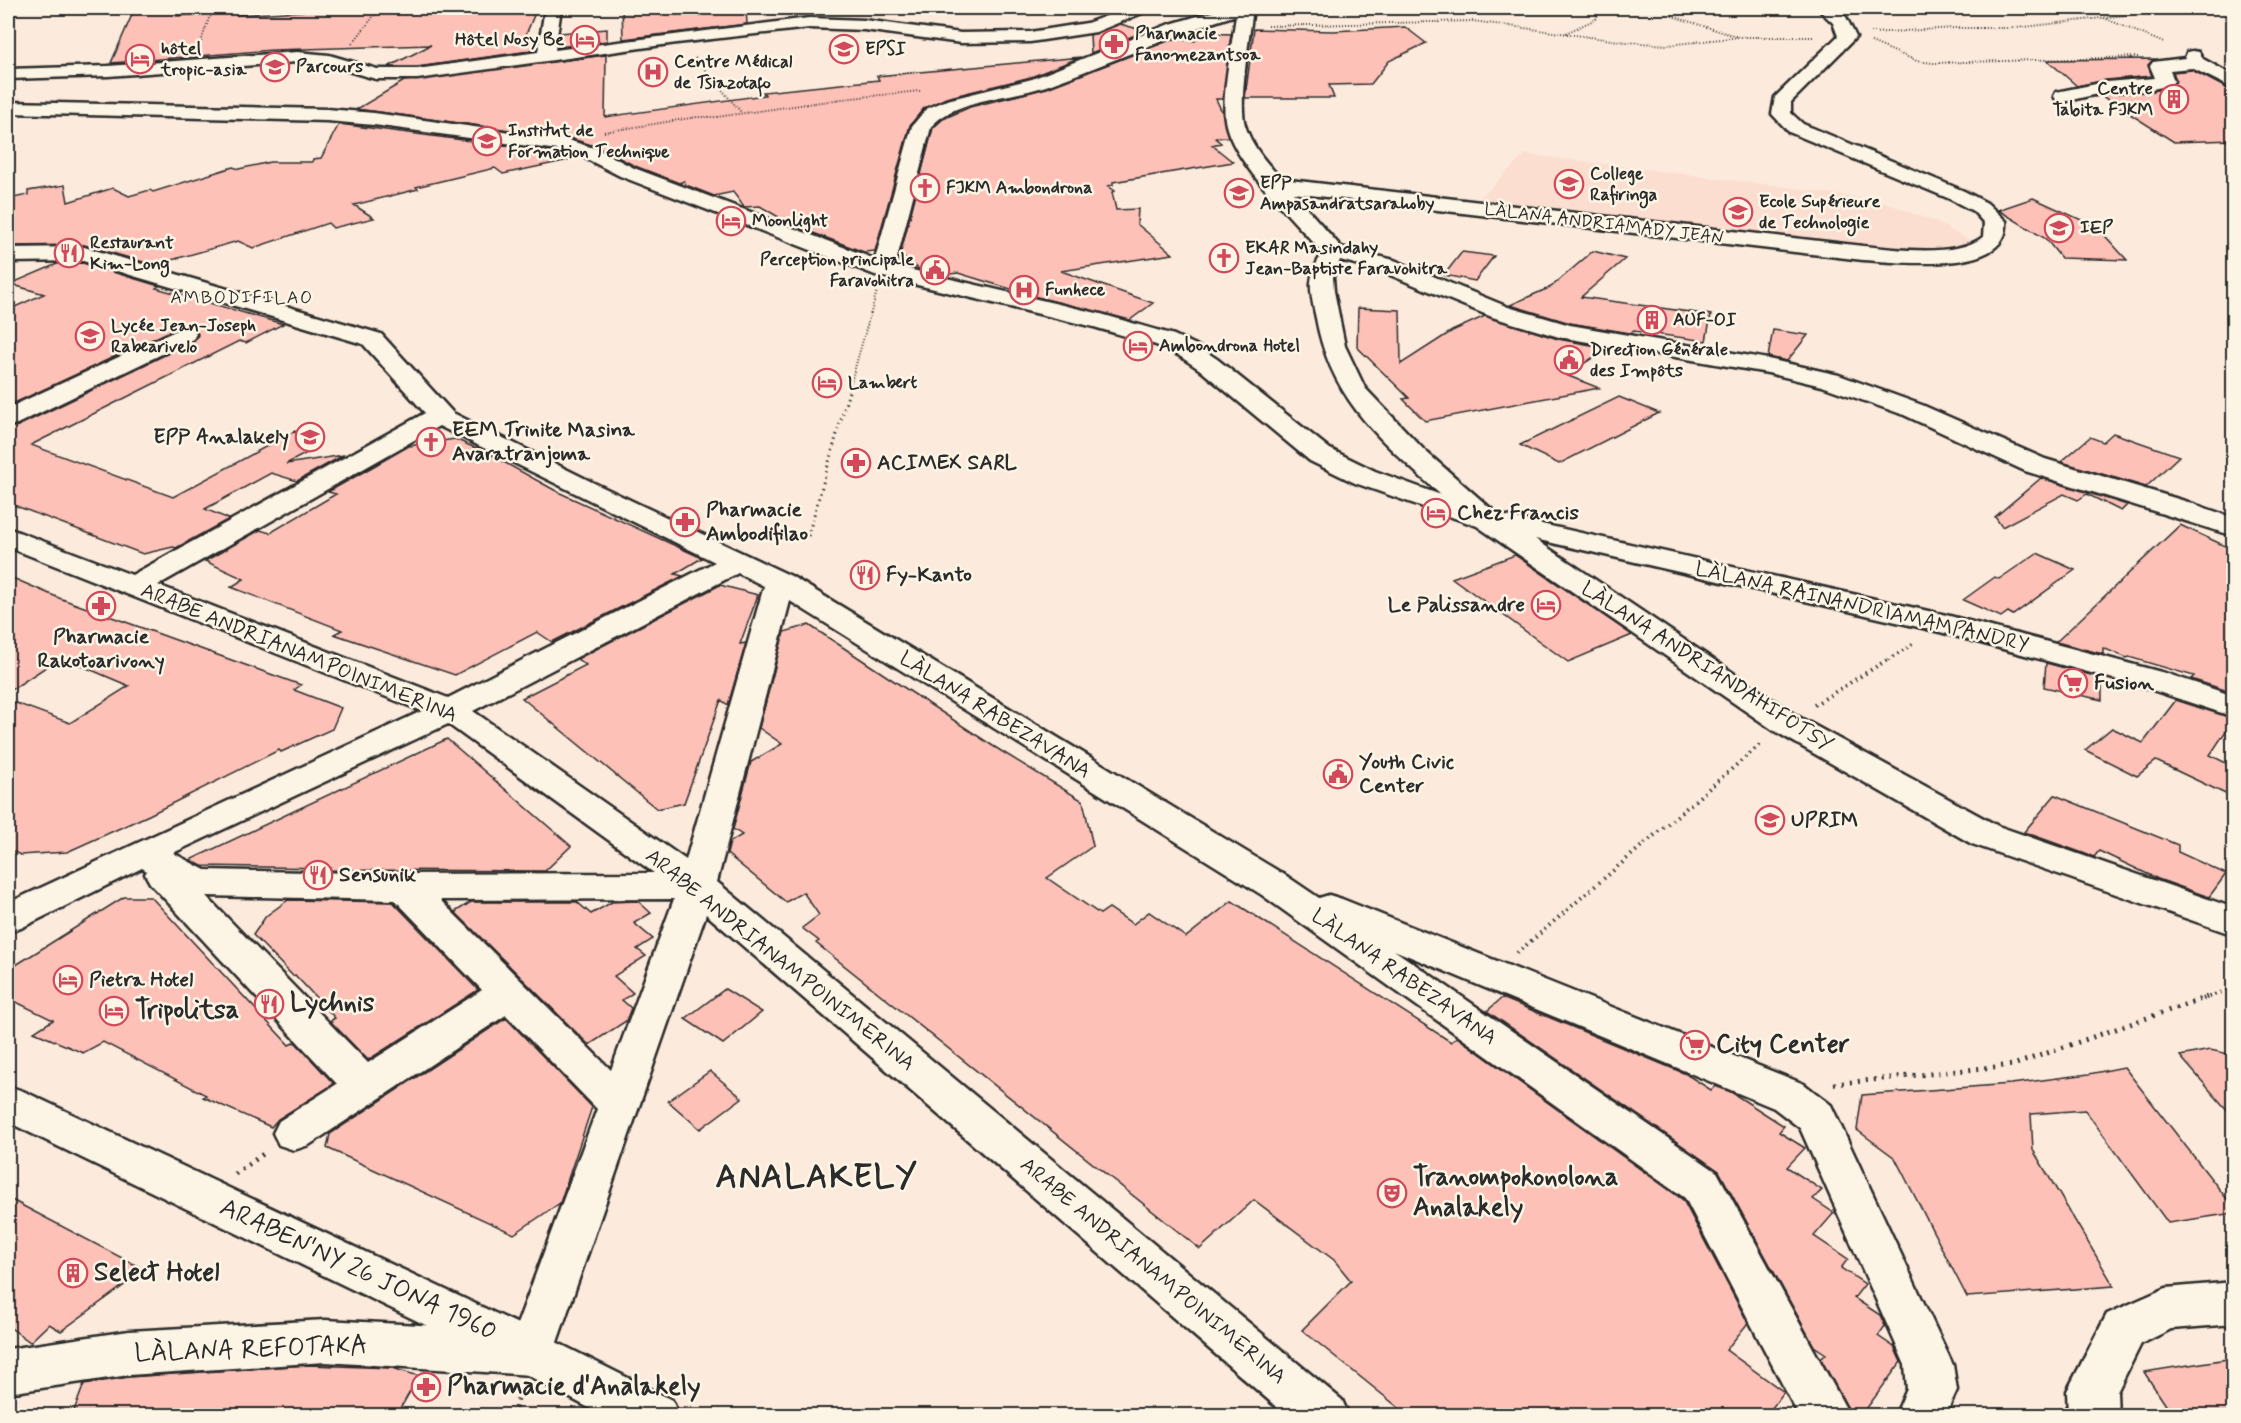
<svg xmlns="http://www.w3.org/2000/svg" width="2241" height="1423" font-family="Mynerve,sans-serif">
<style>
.built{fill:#fcded1}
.building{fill:#fdc1b8;stroke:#2b2b2b;stroke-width:1.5}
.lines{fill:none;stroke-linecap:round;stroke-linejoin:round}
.minor-casing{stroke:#2b2b2b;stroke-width:5}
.major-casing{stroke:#2b2b2b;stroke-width:5}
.path-far3{stroke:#2b2b2b;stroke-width:2;stroke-dasharray:1 2;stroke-linecap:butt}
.path-far2{stroke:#2b2b2b;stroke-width:3;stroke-dasharray:1.5 4;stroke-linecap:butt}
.path-far1{stroke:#2b2b2b;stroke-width:4;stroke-dasharray:1.5 4.5;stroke-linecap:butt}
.path{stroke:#2b2b2b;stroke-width:5;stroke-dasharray:2 6;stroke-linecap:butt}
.minor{fill:#fcf5e5;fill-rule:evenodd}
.major{fill:#fcf5e5;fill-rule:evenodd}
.labels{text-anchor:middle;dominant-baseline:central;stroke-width:5;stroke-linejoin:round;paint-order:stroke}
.far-poi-label{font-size:18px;font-weight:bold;fill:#2b2b2b;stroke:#fcf5e5;text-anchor:start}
.far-street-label{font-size:18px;fill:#2b2b2b;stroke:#fcf5e5}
.far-neighbourhood-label{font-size:18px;letter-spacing:1.5px;fill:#2b2b2b;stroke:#fcf5e5}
.poi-label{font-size:21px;font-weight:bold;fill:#2b2b2b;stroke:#fcf5e5;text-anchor:start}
.street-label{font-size:21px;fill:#2b2b2b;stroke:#fcf5e5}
.near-poi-label{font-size:26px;font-weight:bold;fill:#2b2b2b;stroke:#fcf5e5;text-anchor:start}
.near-street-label{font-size:26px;fill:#2b2b2b;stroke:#fcf5e5}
.near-district-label{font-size:33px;font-weight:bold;letter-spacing:1.5px;fill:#2b2b2b;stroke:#fcf5e5}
</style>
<rect width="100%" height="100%" fill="#fcebdc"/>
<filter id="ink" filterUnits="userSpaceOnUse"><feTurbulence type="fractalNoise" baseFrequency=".0167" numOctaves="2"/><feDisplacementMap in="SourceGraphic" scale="12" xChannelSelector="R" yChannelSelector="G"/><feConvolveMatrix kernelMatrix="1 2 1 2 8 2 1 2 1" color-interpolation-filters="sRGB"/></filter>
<g filter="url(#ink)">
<path class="built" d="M1525,154l264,33 95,15 50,19 41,22 -14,6 -36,3 -183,-17 -264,-35z"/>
<path class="building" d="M135,8h45l-3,8 60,-5 -1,4 67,-4 2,-3h232l-12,29 13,-1 -2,14 -119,17h-29l43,-22 -158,5 -162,13z
M622,8h124l1,16 -124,15z
M1120,24l25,7 -54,22 -1,-18z
M1405,27l21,16 -37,18 -18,23 -42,1 5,13h-89l9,-69 79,2z
M607,29v12l-49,6 2,-14z
M1204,33l27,1 -8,65h-7l6,13 6,25 -13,1 6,5 -9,2 21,17 -120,20v3l-5,1 7,5 -3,1 4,18 22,-1 -1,15 36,30 -112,17 92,32 -23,17 -93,-23 -79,-24 -15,2 -24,-6 -19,-14 33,-127 10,-9 27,-12 77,-19 126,-49 22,2 3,-5h4z
M606,55l-1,62 160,-22 -2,-3 116,-12 -2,-4 204,-19 -50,20 -85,21 -22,10 -14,17 -35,126 -11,1 -72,-27 -32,-19 -16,1 -11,-15 -19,4 -28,-11 -2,-4 -5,2 -44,-17 -37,-19 -29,-9 -212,-29 47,-28z
M2158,59l-5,1 -5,5 4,11 -46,4 -29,6 -30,-26z
M2192,70l42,22v48l-60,2 -72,-46 -9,1 13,-3 42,-2 23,-5 5,-7 -3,-8z
M339,124l225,29 14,5 -75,16 -8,-6 -79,19 2,2 -64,16 20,13 -41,10 -5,-5 -75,25 -15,-7 -84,24 -70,-20 -76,1v-47l20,-4v-4l37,-6 3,17 45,-14 16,8 21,-6 3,2 80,-25 6,2 31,-7h42l1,-3 8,-1z
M2033,198l64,29 30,33 -66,-2 -15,-19 -48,-29z
M1593,251l32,8 -44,38 130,18 -5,26 -72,-10 -4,2 -60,-10 -60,-18 41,-18z
M1462,252l32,4 -19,25 -31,-6z
M83,263l76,23 -3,2 127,36 -37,19 -7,-2 -208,104 142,52 122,-66 12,22 -21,11 58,-9 -47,26 -26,-8 -66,36 24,10 -53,29 -3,-1 -30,7 -135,-51v-75l10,-2 176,-85 4,-6 -5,-8 -10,-2 -175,81v-96l36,-16 -34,-10 47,-20z
M1358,308l42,2 1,54 51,-33 33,-15 73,23 50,9 -42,27 33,13 -174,33 -22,-22 6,-1 -52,-51z
M1773,330l35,5 -21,26 -19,-4z
M1619,397l40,16 -100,51 -39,-19z
M2113,433l66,23 -33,31 -85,-25 29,-25 13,5z
M455,439l36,16 67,37 144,66 -27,16 8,2 -131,66 -15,-10 -82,43 -121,-41 8,-4 -111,-43 13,-8 -39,-18 55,-31 10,3 66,-39 -8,-2 81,-46z
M2041,478l86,27 -6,6 -34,-17 -9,6 -14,-6 -62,33 -7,-10z
M2180,525l54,25v143l-43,-14 3,-3 -65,-19 -2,1 -24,-10v6l-47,-12z
M2037,553l38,17 -62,45 -5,-3 -7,5 -38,-17 32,-23 4,2z
M1515,555l117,80 -64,27 -116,-84z
M8,576l51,22 242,87 -7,5 47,18 -9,21 -51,23 -2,-2 -130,65 -82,37 -47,3 -12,-6v-149l62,23 59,-37 -68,-29 -53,35z
M720,585l38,10 -18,49 6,-1 -18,62 -7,-5 -37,103 -27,6 -135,-111 64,-33 -9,-6z
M809,625l184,121 90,55 10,45 -46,32 53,36 9,-6 24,16 16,-12 37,25 46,-36 219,141 6,-5 226,163 65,123 -22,27 58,42 -18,24h-357l-107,-86 49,-49 -17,-21 -80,-60 -54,49 -384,-306 3,-2 -17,-13 17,-13 -16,-23 -17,10 -59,-48 3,-12 12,-7 -9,-6 18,-67 31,-18 -23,-16 25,-96z
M2046,663l56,15v22l-58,-13z
M2176,700l58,19 -24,36 24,12v31l-78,-37 -19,15 -52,-26 27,-22 31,15z
M447,739l124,107 -26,25 -218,-1 3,-2 -128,-2 -12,-6z
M2055,795l123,50v7l48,22 -17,23 -51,-18 -59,-28 -5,6 -70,-25z
M124,897h27l138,148 6,-3 39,42 -56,35 -7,8 -68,-30 3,-2 -103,-53 -20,11 -49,-21 19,-12 -45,-22v-28z
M288,900l105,2 85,88 -110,70 -38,-39 5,-3 -40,-43 -2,1 -40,-41 13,-19z
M638,901l13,12 -17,10 19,16 -16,10 9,7 -32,20 19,17 -11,7 9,8 -5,13 -37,24 -134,-133 16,-10h106l14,12 21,-12z
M725,989l37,23 -39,32 -38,-25z
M1502,998l184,76 25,16 4,-4 16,6 53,34 -5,6 26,16 -18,19 35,23 -9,9 21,14 -20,23 34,23 -7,9 24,16 -11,14 26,17 5,11 -7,10 16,11 7,15 -40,54h-9l-31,-57 5,-5 -12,-8 -95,-175 -232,-160z
M506,1018l86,89 -32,96 -46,31 -187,-86 3,-14z
M2210,1050l24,5v63l-54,-62z
M2124,1067l110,141v5l-66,10 -83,-113 -54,4 2,36 81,136 -147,11 -72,-139 -38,-28 5,-35 149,-11 78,-10z
M710,1071l32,27 -42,31 -32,-28z
M8,1198l137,72 -84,61 -12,-7 -19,18 -22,-16z
M2234,1358v58h-61l-29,-44z
M308,1365l84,3 27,8 -23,40h-324l12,-32 45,-7z"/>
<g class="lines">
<g class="minor-casing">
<path id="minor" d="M545,8h16l-6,42 254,-32 55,2 97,13 69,-1 57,-9 41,-15h21l-2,3 -51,21 -66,10 -69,1 -97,-13 -55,-2 -132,15 -260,36h-41l-49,-14 -30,-3 -189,14 -100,3v-10l100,-3 189,-14 32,3 48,14h40l121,-17z
M1225,8h28c-3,26 -15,95 -8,117 6,21 22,38 36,54l582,67c33,3 93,12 120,-9l1,-14 -11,-12 -23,-12 -161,-67 -17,-18 3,-17 63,-61 -5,-13 -16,-15h17l12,9 10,20 -65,65v11l12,11 161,67 23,12 19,18c5,55 -109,41 -143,39l-570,-67 48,54 53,13 114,47 62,18 198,34 71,16 83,30 123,54 143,43 46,16v18l-209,-65 -121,-56 -82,-29 -54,-13 -209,-36 -67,-20 -114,-47 -38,-10 -7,17 1,14 11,55 20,42 59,62 73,64 449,101 219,58 69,23v21l-91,-30 -203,-55 -405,-93 262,177 201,110 236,82v27l-262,-91 -199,-114 -296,-204 -122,-43 -45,-22 -111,-92 -21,-14 -22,-10 -62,-18 -219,-52 -255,-99 -37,-19 -18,-6 -191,-26 -47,-4 -319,-8v-11l319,7 47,4 194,27 29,9 37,19 241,91 37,-133 14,-17 21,-9 85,-21 135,-54zM1236,15c-3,25 -16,87 -10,110 10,41 68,95 97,128 -17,24 -13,38 -7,65 15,83 66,123 125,177l-66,-24 -45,-22 -113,-90 -21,-14 -22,-10 -73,-21 -206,-48 36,-139c24,-29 81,-29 115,-41 64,-23 125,-51 190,-71z
M2193,51l6,1 4,7 31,17v13l-42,-21 -22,2 4,11 -3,4 -23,5 -42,2 -43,10 -7,-2 -2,-4 2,-4 50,-10 49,-4 -5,-12 3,-4 32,-4 2,-6z
M84,247l297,87 72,79 141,70 197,93 497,301 31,21 10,-3 13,4 462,185 27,21 122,260 4,25 -12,26h-50l12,-27 -2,-24 -105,-237 -26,-20 -380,-158 323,222 133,244h-51l-114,-218 -423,-303 -472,-294 -73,281 625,518 7,16h-62l-581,-502 -158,454 -17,7 -206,-13 -196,13 -121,18v-44l121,-18 196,-11 190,10 82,-221 -91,-94 -197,130 -15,5 -15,-5 -6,-12 6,-12 58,-37 -187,-201 -5,-9 2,-3 -5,-3 -121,60 -13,4v-29l414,-192 -414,-164v-19l124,47 293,-162 -62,-69 -280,-83 -75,1v-14zM439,426l276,136 -267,136 -290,-113zM738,573l26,13 -78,274 -213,-149zM448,724l206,149 -249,1 -200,-4 -32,-17zM206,896l189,4 87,90 -114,73zM674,899l-63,171 -171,-170z
M184,327l9,2 3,5 -3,5 -176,85 -9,2v-18z
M2234,1282v42l-63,5 -30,15 -24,48 1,24h-50l-1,-25 40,-77 59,-26z"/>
</g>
<g class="major-casing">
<path id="major" d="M8,1086l15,5 525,247 124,62 7,16h-75l-90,-48 -506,-246z"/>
</g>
<path class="path-far3" d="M1672,16l66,21
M2104,18l60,25
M1268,26l205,-5 153,21 42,3 71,-8h74
M1566,33l30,-14 2,-5 -17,-6
M1871,33l84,-5h61l136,-16 3,-4
M201,42l8,-24 11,-10
M1871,42l46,19 16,2 206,-6
M352,44l28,-36
M695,58l46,54
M604,132l93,-15h20l125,-18 78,-8
M849,389l28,-98"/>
<path class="path-far2" d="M808,536l42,-148
M1888,660l27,-17"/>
<path class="path-far1" d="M1814,705l76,-47
M1517,953l245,-210
M2203,999l31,-11"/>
<path class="path" d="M1834,1084l179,-19 194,-68
M235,1174l31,-22
M513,1416l7,-25"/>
<use href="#minor" class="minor"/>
<use href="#major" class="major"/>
</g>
</g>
<defs>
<g id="hotel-ring" transform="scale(1.5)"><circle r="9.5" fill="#fcf5e5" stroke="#d1495b" stroke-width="1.5"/><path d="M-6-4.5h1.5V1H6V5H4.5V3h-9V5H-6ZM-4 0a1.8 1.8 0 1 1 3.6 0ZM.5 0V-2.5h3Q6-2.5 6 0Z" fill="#d1495b"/></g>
<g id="pharmacy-ring" transform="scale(1.5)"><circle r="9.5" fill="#fcf5e5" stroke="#d1495b" stroke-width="1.5"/><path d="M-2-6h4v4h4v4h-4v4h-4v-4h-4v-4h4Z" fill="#d1495b"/></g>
<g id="school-ring" transform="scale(1.5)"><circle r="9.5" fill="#fcf5e5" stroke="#d1495b" stroke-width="1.5"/><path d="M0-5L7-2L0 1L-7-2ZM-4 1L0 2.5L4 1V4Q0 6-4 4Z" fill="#d1495b"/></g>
<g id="hospital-ring" transform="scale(1.5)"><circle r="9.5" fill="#fcf5e5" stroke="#d1495b" stroke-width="1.5"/><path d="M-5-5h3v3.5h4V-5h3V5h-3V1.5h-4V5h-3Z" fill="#d1495b"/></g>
<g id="building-ring" transform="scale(1.5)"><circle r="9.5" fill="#fcf5e5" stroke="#d1495b" stroke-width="1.5"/><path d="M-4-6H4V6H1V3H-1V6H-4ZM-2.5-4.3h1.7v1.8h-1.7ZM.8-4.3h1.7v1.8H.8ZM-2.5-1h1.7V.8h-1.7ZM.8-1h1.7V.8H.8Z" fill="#d1495b"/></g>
<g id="university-ring" transform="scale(1.5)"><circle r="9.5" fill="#fcf5e5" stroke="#d1495b" stroke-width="1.5"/><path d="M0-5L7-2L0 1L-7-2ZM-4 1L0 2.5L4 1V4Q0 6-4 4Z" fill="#d1495b"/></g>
<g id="church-ring" transform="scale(1.5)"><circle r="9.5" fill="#fcf5e5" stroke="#d1495b" stroke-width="1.5"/><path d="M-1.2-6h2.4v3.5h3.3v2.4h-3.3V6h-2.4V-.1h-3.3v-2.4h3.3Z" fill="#d1495b"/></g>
<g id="restaurant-ring" transform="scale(1.5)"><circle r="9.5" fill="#fcf5e5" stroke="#d1495b" stroke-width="1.5"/><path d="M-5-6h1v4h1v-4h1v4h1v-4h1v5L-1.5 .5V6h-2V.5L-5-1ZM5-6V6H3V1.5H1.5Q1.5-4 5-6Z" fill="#d1495b"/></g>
<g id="civic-ring" transform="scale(1.5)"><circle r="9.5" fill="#fcf5e5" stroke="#d1495b" stroke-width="1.5"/><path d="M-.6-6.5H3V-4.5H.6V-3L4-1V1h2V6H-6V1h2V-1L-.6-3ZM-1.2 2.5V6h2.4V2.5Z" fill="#d1495b"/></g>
<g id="supermarket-ring" transform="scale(1.5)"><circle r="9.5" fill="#fcf5e5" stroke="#d1495b" stroke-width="1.5"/><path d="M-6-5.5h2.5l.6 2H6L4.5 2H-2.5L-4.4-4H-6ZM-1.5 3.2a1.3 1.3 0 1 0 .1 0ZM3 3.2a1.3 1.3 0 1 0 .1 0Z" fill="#d1495b"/></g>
<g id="theatre-ring" transform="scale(1.5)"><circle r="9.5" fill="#fcf5e5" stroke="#d1495b" stroke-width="1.5"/><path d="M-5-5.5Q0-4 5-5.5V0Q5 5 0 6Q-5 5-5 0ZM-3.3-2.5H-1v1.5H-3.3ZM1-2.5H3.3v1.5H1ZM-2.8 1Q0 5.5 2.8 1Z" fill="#d1495b"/></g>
</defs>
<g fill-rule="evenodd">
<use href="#hotel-ring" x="585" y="40"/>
<use href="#pharmacy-ring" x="1114" y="44"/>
<use href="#school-ring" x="844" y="49"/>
<use href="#hotel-ring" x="140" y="59"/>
<use href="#school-ring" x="275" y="67"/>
<use href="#hospital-ring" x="653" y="72"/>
<use href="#building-ring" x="2174" y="99"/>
<use href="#university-ring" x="487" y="141"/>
<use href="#school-ring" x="1569" y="184"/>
<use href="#church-ring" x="925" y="188"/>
<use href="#school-ring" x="1239" y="193"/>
<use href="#university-ring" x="1738" y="212"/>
<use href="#hotel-ring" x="731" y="221"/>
<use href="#university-ring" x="2059" y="228"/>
<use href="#restaurant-ring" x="69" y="253"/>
<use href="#church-ring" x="1224" y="258"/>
<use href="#civic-ring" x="935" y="270"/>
<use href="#hospital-ring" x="1024" y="290"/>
<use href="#building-ring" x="1652" y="320"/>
<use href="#school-ring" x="90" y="336"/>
<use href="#hotel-ring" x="1138" y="346"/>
<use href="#civic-ring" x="1569" y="360"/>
<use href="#hotel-ring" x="827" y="383"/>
<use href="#school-ring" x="310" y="437"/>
<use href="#church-ring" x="431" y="442"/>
<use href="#pharmacy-ring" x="856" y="463"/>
<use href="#hotel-ring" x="1436" y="513"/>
<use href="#pharmacy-ring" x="685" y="522"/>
<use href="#restaurant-ring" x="865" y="575"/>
<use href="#hotel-ring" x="1546" y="605"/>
<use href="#pharmacy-ring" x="101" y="606"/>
<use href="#supermarket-ring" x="2073" y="683"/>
<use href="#civic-ring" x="1338" y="774"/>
<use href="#university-ring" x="1770" y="820"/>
<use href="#restaurant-ring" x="318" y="875"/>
<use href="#hotel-ring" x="68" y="980"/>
<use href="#restaurant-ring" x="269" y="1004"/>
<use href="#hotel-ring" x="114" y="1011"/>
<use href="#supermarket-ring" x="1695" y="1045"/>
<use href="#theatre-ring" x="1392" y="1193"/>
<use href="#building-ring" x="73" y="1273"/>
<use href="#pharmacy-ring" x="426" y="1387"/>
</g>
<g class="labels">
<g class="far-poi-label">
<text x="1135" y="34">Pharmacie<tspan x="1135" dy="21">Fanomezantsoa</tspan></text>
<text x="564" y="40" text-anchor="end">Hôtel Nosy Be</text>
<text x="161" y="49">hôtel<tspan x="161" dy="21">tropic-asia</tspan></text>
<text x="865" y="49">EPSI</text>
<text x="674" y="62">Centre Médical<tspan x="674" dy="21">de Tsiazotafo</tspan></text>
<text x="296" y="67">Parcours</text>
<text x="2153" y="89" text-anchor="end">Centre<tspan x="2153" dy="21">Tabita FJKM</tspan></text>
<text x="508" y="131">Institut de<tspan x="508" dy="21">Formation Technique</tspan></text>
<text x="1590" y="174">College<tspan x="1590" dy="21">Rafiringa</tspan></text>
<text x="1260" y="183">EPP<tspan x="1260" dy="21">Ampasandratsarahoby</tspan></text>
<text x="946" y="188">FJKM Ambondrona</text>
<text x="1759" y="202">Ecole Supérieure<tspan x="1759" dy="21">de Technologie</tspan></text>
<text x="752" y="221">Moonlight</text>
<text x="2080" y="228">IEP</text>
<text x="90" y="243">Restaurant<tspan x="90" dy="21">Kim-Long</tspan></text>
<text x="1245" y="248">EKAR Masindahy<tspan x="1245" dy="21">Jean-Baptiste Faravohitra</tspan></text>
<text x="914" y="260" text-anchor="end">Perception principale<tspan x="914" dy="21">Faravohitra</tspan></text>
<text x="1045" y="290">Funhece</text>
<text x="1673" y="320">AUF-OI</text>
<text x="111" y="326">Lycée Jean-Joseph<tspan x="111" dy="21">Rabearivelo</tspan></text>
<text x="1159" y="346">Ambondrona Hotel</text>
<text x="1590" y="350">Direction Générale<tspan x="1590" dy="21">des Impôts</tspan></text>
<text x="848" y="383">Lambert</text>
</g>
<g class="far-street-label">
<text transform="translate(1604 224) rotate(7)">LÀLANA ANDRIAMADY JEAN</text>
</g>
<g class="far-neighbourhood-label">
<text x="242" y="298">AMBODIFILAO</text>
</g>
<g class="poi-label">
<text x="452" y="430">EEM Trinite Masina<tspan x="452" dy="24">Avaratranjoma</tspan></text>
<text x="289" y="437" text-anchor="end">EPP Analakely</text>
<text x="877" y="463">ACIMEX SARL</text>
<text x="706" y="510">Pharmacie<tspan x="706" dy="24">Ambodifilao</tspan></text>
<text x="1457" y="513">Chez Francis</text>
<text x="886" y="575">Fy-Kanto</text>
<text x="1525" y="605" text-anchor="end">Le Palissandre</text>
<text x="101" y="637" text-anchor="middle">Pharmacie<tspan x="101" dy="24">Rakotoarivony</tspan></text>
<text x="2094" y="683">Fusion</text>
<text x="1359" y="762">Youth Civic<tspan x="1359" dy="24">Center</tspan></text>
<text x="1791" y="820">UPRIM</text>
<text x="339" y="875">Sensunik</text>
<text x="89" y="980">Pietra Hotel</text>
</g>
<g class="street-label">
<text transform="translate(1862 607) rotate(13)">LÀLANA RAINANDRIAMAMPANDRY</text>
<text transform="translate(299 653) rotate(22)">ARABE ANDRIANAMPOINIMERINA</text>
<text transform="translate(1707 667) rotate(33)">LÀLANA ANDRIANDAHIFOTSY</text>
<text transform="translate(995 715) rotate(32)">LÀLANA RABEZAVANA</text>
<text transform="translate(780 960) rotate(39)">ARABE ANDRIANAMPOINIMERINA</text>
<text transform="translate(1404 977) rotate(35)">LÀLANA RABEZAVANA</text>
<text transform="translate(1153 1271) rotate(40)">ARABE ANDRIANAMPOINIMERINA</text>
</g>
<g class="near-poi-label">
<text x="290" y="1004">Lychnis</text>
<text x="135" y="1011">Tripolitsa</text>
<text x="1716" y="1045">City Center</text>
<text x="1413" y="1178">Tranompokonolona<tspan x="1413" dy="30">Analakely</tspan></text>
<text x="94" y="1273">Select Hotel</text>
<text x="447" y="1387">Pharmacie d'Analakely</text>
</g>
<g class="near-street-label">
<text transform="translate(358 1270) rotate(25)">ARABEN'NY 26 JONA 1960</text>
<text transform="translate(251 1350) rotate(-2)">LÀLANA REFOTAKA</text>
</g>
<g class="near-district-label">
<text x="817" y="1178">ANALAKELY</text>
</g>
</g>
<rect width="2241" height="1423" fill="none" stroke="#fcf5e5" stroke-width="30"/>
<rect x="15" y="15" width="2211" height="1393" fill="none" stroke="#2b2b2b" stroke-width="2" filter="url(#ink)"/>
</svg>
